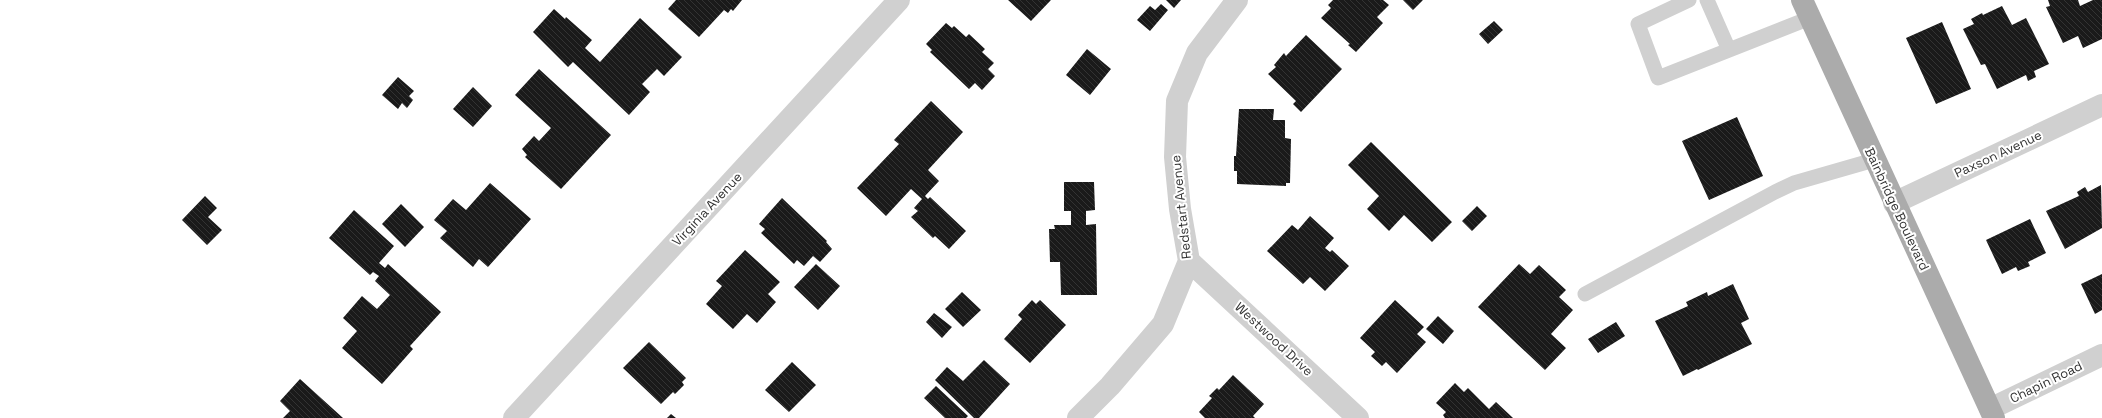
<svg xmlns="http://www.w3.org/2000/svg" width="2102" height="418" font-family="'Space Grotesk',sans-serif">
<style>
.building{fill:url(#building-back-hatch)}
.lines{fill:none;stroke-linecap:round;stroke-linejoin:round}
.service{stroke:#d0d0d0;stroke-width:15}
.minor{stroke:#d0d0d0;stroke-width:22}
.tertiary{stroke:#d0d0d0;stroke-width:22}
.primary{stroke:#ababab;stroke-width:22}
.labels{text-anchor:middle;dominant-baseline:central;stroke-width:4;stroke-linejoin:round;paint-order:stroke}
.street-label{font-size:13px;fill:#333;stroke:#fff}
</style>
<defs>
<pattern id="building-back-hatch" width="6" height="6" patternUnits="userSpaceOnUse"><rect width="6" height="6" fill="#1a1a1a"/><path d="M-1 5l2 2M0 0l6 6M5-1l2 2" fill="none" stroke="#333"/></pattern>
</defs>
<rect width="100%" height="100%" fill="#fff"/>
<path class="building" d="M676,0h66l-9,11 -2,-2 -3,4 -4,-3 -25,27 -31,-28z
M1008,0h43l-20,21z
M1166,0h15l-7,8z
M1333,0h50l6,5 -12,12 6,6 -27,29 -8,-7 2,-1 -29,-26 10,-10 -3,-3z
M1403,0h20l-10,10z
M2048,0h30l2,6 13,-6h9v39l-19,9 -5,-12 -15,7 -17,-36 4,-1z
M1161,4l7,6 -18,21 -13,-11 13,-14 5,4z
M2002,6l10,19 14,-7 23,46 -15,7 2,6 -8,4 -2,-6 -29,14 -12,-25 -4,1 -18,-36 11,-5 -3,-5 11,-6 1,2z
M554,9l11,10 1,-2 26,23 -7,8 15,14 40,-44 42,39 -18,19 -7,-7 -15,15 8,8 -21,23 -56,-53 -5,5 -35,-35z
M1494,21l9,9 -15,14 -9,-10z
M1942,22l29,67 -35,15 -30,-66z
M946,23l6,5 2,-2 12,11 3,-3 16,15 -3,3 12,11 -6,6 7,7 -13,14 -7,-7 -6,6 -39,-37 2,-2 -6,-6z
M1306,35l36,34 -41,43 -8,-8 3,-3 -28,-27 8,-7 -2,-2 10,-12 2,3z
M1087,49l24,20 -21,26 -24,-20z
M539,69l72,66 -50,54 -36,-32 2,-2 -5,-6 12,-13 5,5 12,-13 -36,-33z
M398,77l16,14 -5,5 4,4 -6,8 -5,-5 -4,6 -16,-14z
M473,87l19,19 -19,21 -20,-18z
M931,101l32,31 -35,38 11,11 -14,15 3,3 2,-2 36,34 -17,18 -14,-13 -2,2 -22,-21 7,-6 -4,-3 8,-9 -11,-10 -25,27 -29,-28 42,-44 -5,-4z
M1239,109h35l-1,11h12v18l6,1 -1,44h-4v3l-49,-2v-13h-3v-15h2z
M1737,117l26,59 -54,24 -27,-59z
M1371,142l81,80 -20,20 -28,-27 -15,16 -22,-22 12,-13 -31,-31z
M1064,182h30l1,28 -9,1v14l10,-1 1,71h-36l-1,-33h-10l-1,-33h6l-1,-4h17v-14h-7z
M490,183l41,36 -43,48 -9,-8 -6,8 -33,-29 7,-7 -13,-11 19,-21 13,11z
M2101,185l1,43 -37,21 -19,-38 33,-15 -2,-4 8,-5 3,5z
M205,196l12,12 -9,9 14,13 -15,15 -25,-25z
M782,198l45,43 -1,1 6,7 -12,13 -7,-6 -9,10 -7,-6 -3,4 -33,-31 4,-4 -6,-5z
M401,204l23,23 -19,20 -23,-23z
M1477,206l10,10 -15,15 -10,-10z
M354,210l40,36 -15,17 6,5 3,-4 53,48 -31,34 3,3 -31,35 -40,-36 15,-17 -14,-13 19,-22 15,13 13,-14 -15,-14 4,-5 -6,-4 -3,3 -41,-37z
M1310,216l24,22 -9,10 5,4 2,-2 17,16 -24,25 -15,-14 -7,7 -36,-33 25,-26 6,5z
M2030,219l16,34 -18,9 2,4 -12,5 -2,-4 -14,7 -16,-34z
M745,250l35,32 -12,12 8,8 -19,21 -10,-9 -14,15 -27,-25 16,-18 -6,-5z
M816,264l24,22 -22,24 -24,-23z
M1519,264l11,10 9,-9 27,25 -7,7 14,13 -22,24 15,14 -21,22 -67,-63z
M2102,274v36l-7,4 -14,-30z
M1733,284l16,35 -8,4 11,21 -54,26 -1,-1 -14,7 -28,-55 33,-15 -2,-4 21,-10 1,4z
M962,292l19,18 -18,17 -18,-18z
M1032,300l4,4 4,-4 26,25 -36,38 -26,-24 18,-20 -4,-4z
M1395,300l29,27 -7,7 9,8 -29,31 -11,-11 -4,4 -11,-10 4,-4 -15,-14z
M934,313l18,14 -10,11 -16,-16z
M1438,316l16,15 -11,13 -17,-15z
M1616,322l9,14 -27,17 -10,-14z
M649,342l37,36 -4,4 2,3 -9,9 -2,-2 -12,12 -38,-36z
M984,360l26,24 -31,34h-5l-39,-38 12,-13 16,14z
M792,362l24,23 -27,27 -24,-22z
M1233,375l31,29 -11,12 2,2h-50l-6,-6 13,-14 -3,-2 8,-8 2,2z
M300,379l43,39h-60l7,-7 -10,-10z
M1455,383l9,9 4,-4 21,21 7,-7 17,16h-68l-2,-3 3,-3 -10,-9z
M936,386l32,30 -2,2h-21l-21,-20z
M671,414l5,4h-9z"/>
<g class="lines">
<path class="service" d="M1689,0l-51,24 20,54 152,-60
M1707,0l22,50
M1585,294l190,-102 19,-9 80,-23"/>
<path class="minor" d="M1894,203l208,-98
M1189,261l169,157
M1990,409l112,-54
M1078,418l32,-32 53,-62 26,-63 -9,-52 -5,-52 2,-56 20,-48 40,-53"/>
<path class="tertiary" d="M514,418l385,-418"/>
<path class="primary" d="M1802,0l192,418"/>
</g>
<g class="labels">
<g class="street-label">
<text transform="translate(1998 154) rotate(-25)">Paxson Avenue</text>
<text transform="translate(1181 207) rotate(-96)">Redstart Avenue</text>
<text transform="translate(707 209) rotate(-47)">Virginia Avenue</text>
<text transform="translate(1897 209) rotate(65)">Bainbridge Boulevard</text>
<text transform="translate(1274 339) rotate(43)">Westwood Drive</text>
<text transform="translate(2046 382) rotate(-26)">Chapin Road</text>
</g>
</g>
</svg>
